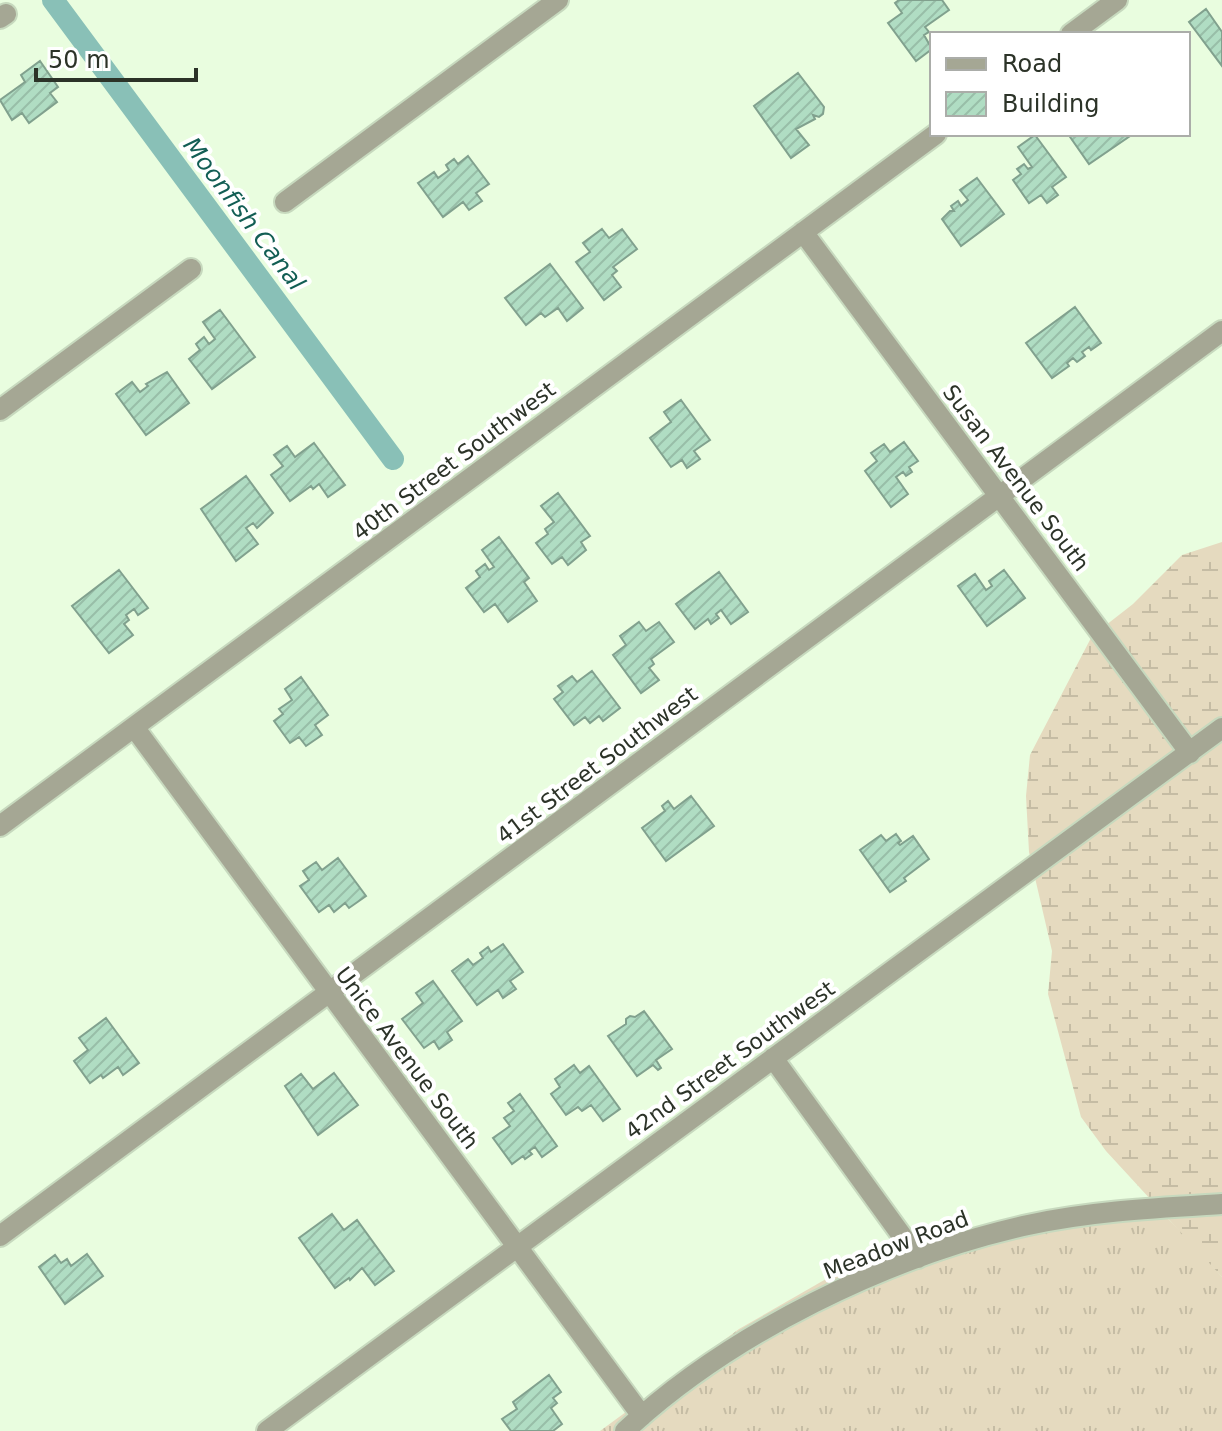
<svg xmlns="http://www.w3.org/2000/svg" width="1222" height="1431" font-family="'DejaVu Sans',sans-serif">
<style>
.grass{fill:url(#grass-tufts)}
.wetland{fill:url(#wetland-marsh)}
.lines{fill:none;stroke-linecap:round;stroke-linejoin:round}
.canal{stroke:#89c0b7;stroke-width:22}
.building{fill:url(#building-hatch);stroke:#81a18e;stroke-width:2}
.minor-casing{stroke:#c7d9be;stroke-width:24}
.minor{stroke:#a5a794;stroke-width:20}
.labels{text-anchor:middle;dominant-baseline:central;stroke-width:8;stroke-linejoin:round;paint-order:stroke}
.street-label{font-size:22px;fill:#2c3328;stroke:#fff}
.water-label{font-size:24px;font-style:italic;fill:#125e54;stroke:#fff}
</style>
<defs>
<pattern id="grass-tufts" width="24" height="20" patternUnits="userSpaceOnUse" patternTransform="scale(2)"><rect width="24" height="20" fill="#e5dabf"/><path d="M3 7l-1-3M5 7V3M7 7l1-3M15 17l-1-3M17 17v-4M19 17l1-3" fill="none" stroke="#c5bca4"/></pattern>
<pattern id="wetland-marsh" width="20" height="14" patternUnits="userSpaceOnUse" patternTransform="scale(2)"><rect width="20" height="14" fill="#e5dabf"/><path d="M1 5h8M5 5V1M11 12h8M15 12V8" fill="none" stroke="#c5bca4"/></pattern>
<pattern id="building-hatch" width="6" height="6" patternUnits="userSpaceOnUse" patternTransform="scale(2)"><rect width="6" height="6" fill="#b0ddc3"/><path d="M-1 1l2-2M0 6l6-6M5 7l2-2" fill="none" stroke="#98bea8"/></pattern>
</defs>
<rect width="100%" height="100%" fill="#e9fddf"/>
<path class="grass" d="M1162,1213l30,29 30,35v154h-622l139,-102 101,-58 118,-36z"/>
<path class="wetland" d="M1222,542v735l-116,-126 -25,-34 -33,-123 4,-43 -23,-99 -3,-56 4,-41 62,-119 41,-32 49,-49z"/>
<g class="lines">
<path class="canal" d="M53,0l340,459"/>
</g>
<path class="building" d="M899,0h43l7,10 -24,17 4,5 -5,3 8,14 -16,12 -28,-38 14,-10 -7,-10z
M1206,9l16,23v34l-33,-44z
M40,61l18,26 -8,6 7,9 -28,21 -7,-10 -10,7 -12,-20 25,-18 -4,-7z
M798,73l26,34 -1,7 -4,3 -6,-2 2,4 -19,10 13,16 -18,13 -37,-52z
M1068,134h65l-44,30z
M1035,135l31,42 -14,10 6,8 -11,8 -6,-8 -12,8 -16,-23 8,-6 -4,-5 7,-5 4,5 4,-2 -14,-20z
M468,156l21,28 -13,9 6,8 -13,9 -6,-8 -20,15 -25,-34 16,-11 4,6 11,-8 -3,-5 8,-6 4,5z
M977,178l27,36 -43,32 -19,-27 8,-8h4l-3,-5 7,-5 3,5 7,-6 -8,-10z
M602,229l7,9 13,-9 15,20 -24,18 4,4 -5,4 9,12 -17,13 -28,-38 14,-10 -7,-9z
M550,264l33,44 -16,13 -9,-13 -13,9 -4,-4 -15,12 -21,-27z
M1075,307l26,36 -10,7 -2,-3 -7,5 3,4 -8,6 -4,-4 -6,5 2,3 -17,12 -26,-35z
M220,310l35,47 -43,32 -23,-30 11,-9 -4,-6 8,-7 5,7 6,-5 -12,-17z
M167,372l22,31 -43,32 -30,-41 16,-12 8,10 8,-6 -2,-2z
M681,400l29,40 -16,11 6,8 -13,9 -5,-8 -11,7 -21,-29 21,-16 -7,-10z
M904,442l14,19 -9,6 3,5 -6,4 -3,-4 -7,5 12,17 -17,13 -26,-36 12,-10 -6,-8 13,-9 6,8z
M314,443l31,42 -17,12 -9,-13 -6,5 -2,-3 -21,15 -19,-26 12,-9 -9,-11 13,-9 8,11z
M246,476l27,37 -16,15 -4,-5 -7,5 12,16 -22,17 -35,-52z
M558,493l32,43 -9,6 5,8 -18,15 -6,-8 -10,7 -16,-21 12,-9 -3,-5 9,-7 -13,-16z
M499,537l30,41 -5,4 13,19 -29,21 -13,-18 -11,8 -18,-24 14,-11 -4,-6 9,-7 4,6 5,-3 -12,-17z
M119,570l29,38 -10,7 -4,-6 -8,6 3,5 -5,4 9,11 -24,18 -37,-47z
M1004,570l21,28 -38,28 -29,-40 17,-12 11,16 6,-4 -3,-5z
M719,572l29,40 -17,12 -10,-14 -5,4 3,4 -8,6 -3,-5 -13,10 -19,-25z
M639,622l7,9 13,-9 15,20 -23,17 3,5 -5,4 10,12 -18,13 -28,-38 13,-10 -6,-9z
M592,671l28,37 -17,13 -4,-5 -9,7 -5,-6 -11,8 -20,-26 9,-7 -5,-6 14,-10 5,6z
M301,677l27,38 -13,10 7,10 -16,11 -7,-9 -9,6 -16,-22 9,-7 -4,-5 13,-9 -7,-11z
M691,796l23,30 -48,35 -24,-33 23,-17 -3,-5 6,-5 6,8z
M896,834l5,7 -3,2 2,2 13,-9 16,23 -25,19 2,3 -16,11 -30,-42 21,-15 5,6z
M338,858l28,38 -17,12 -4,-5 -11,9 -5,-7 -10,7 -19,-26 9,-6 -6,-9 13,-9 6,8z
M503,944l20,28 -13,9 6,8 -13,9 -5,-8 -21,15 -25,-34 16,-12 5,6 10,-7 -3,-5 8,-6 3,5z
M433,981l29,40 -15,11 5,8 -13,9 -5,-8 -10,7 -22,-29 21,-16 -7,-10z
M644,1011l28,38 -16,11 5,8 -3,2 -5,-5 -16,11 -29,-40 18,-12v-5l4,-3 5,1z
M106,1018l33,45 -16,12 -5,-8 -15,11 -2,-3 -11,8 -16,-22 14,-11 -9,-12z
M574,1065l6,8 9,-7 31,43 -17,12 -12,-16 -9,6 -4,-4 -12,8 -15,-21 9,-7 -5,-8z
M334,1073l24,32 -40,30 -33,-49 16,-12 12,15z
M520,1094l37,52 -15,11 -7,-10 -6,4 3,3 -7,5 -2,-3 -11,8 -19,-26 17,-12 -6,-8 10,-7 -6,-8z
M332,1214l12,16 13,-10 37,51 -19,14 -13,-17 -12,12 -1,-2 -14,10 -36,-50z
M87,1254l16,22 -38,28 -26,-37 16,-12 6,8 6,-4 4,7z
M549,1375l12,17 -8,6 4,5 -6,5 11,16 -9,7h-42l-9,-12 15,-10 -4,-7z"/>
<g class="lines">
<g class="minor-casing">
<path id="minor" d="M0,18l6,-4
M1071,34l46,-34
M285,202l273,-202
M803,232l387,521
M0,410l191,-141
M134,727l508,689
M0,826l936,-692
M773,1058l145,200
M0,1236l1222,-905
M267,1431l955,-703
M625,1431c105,-98 263,-175 403,-206 64,-14 129,-17 194,-21"/>
</g>
<use href="#minor" class="minor"/>
</g>
<g class="labels">
<g class="street-label">
<text transform="translate(454 461) rotate(-37)">40th Street Southwest</text>
<text transform="translate(1016 478) rotate(53)">Susan Avenue South</text>
<text transform="translate(597 765) rotate(-37)">41st Street Southwest</text>
<text transform="translate(407 1058) rotate(53)">Unice Avenue South</text>
<text transform="translate(730 1060) rotate(-36)">42nd Street Southwest</text>
<text transform="translate(896 1245) rotate(-21)">Meadow Road</text>
</g>
<g class="water-label">
<text transform="translate(244 214) rotate(53)">Moonfish Canal</text>
</g>
</g>
<rect x="930" y="32" width="260" height="104" fill="#ffffff" stroke="#abada9" stroke-width="2"/>
<rect x="946" y="58" width="40" height="12" fill="#a5a794" stroke="#abada9" stroke-width="2"/>
<text x="1002" y="72" font-size="24" fill="#2c3328">Road</text>
<rect x="946" y="92" width="40" height="24" fill="url(#building-hatch)" stroke="#abada9" stroke-width="2"/>
<text x="1002" y="112" font-size="24" fill="#2c3328">Building</text>
<path d="M36 68v12h160v-12" fill="none" stroke="#2c3328" stroke-width="4"/>
<text x="48" y="68" font-size="24" fill="#2c3328" stroke="#ffffff" stroke-width="6" paint-order="stroke">50 m</text>
</svg>
